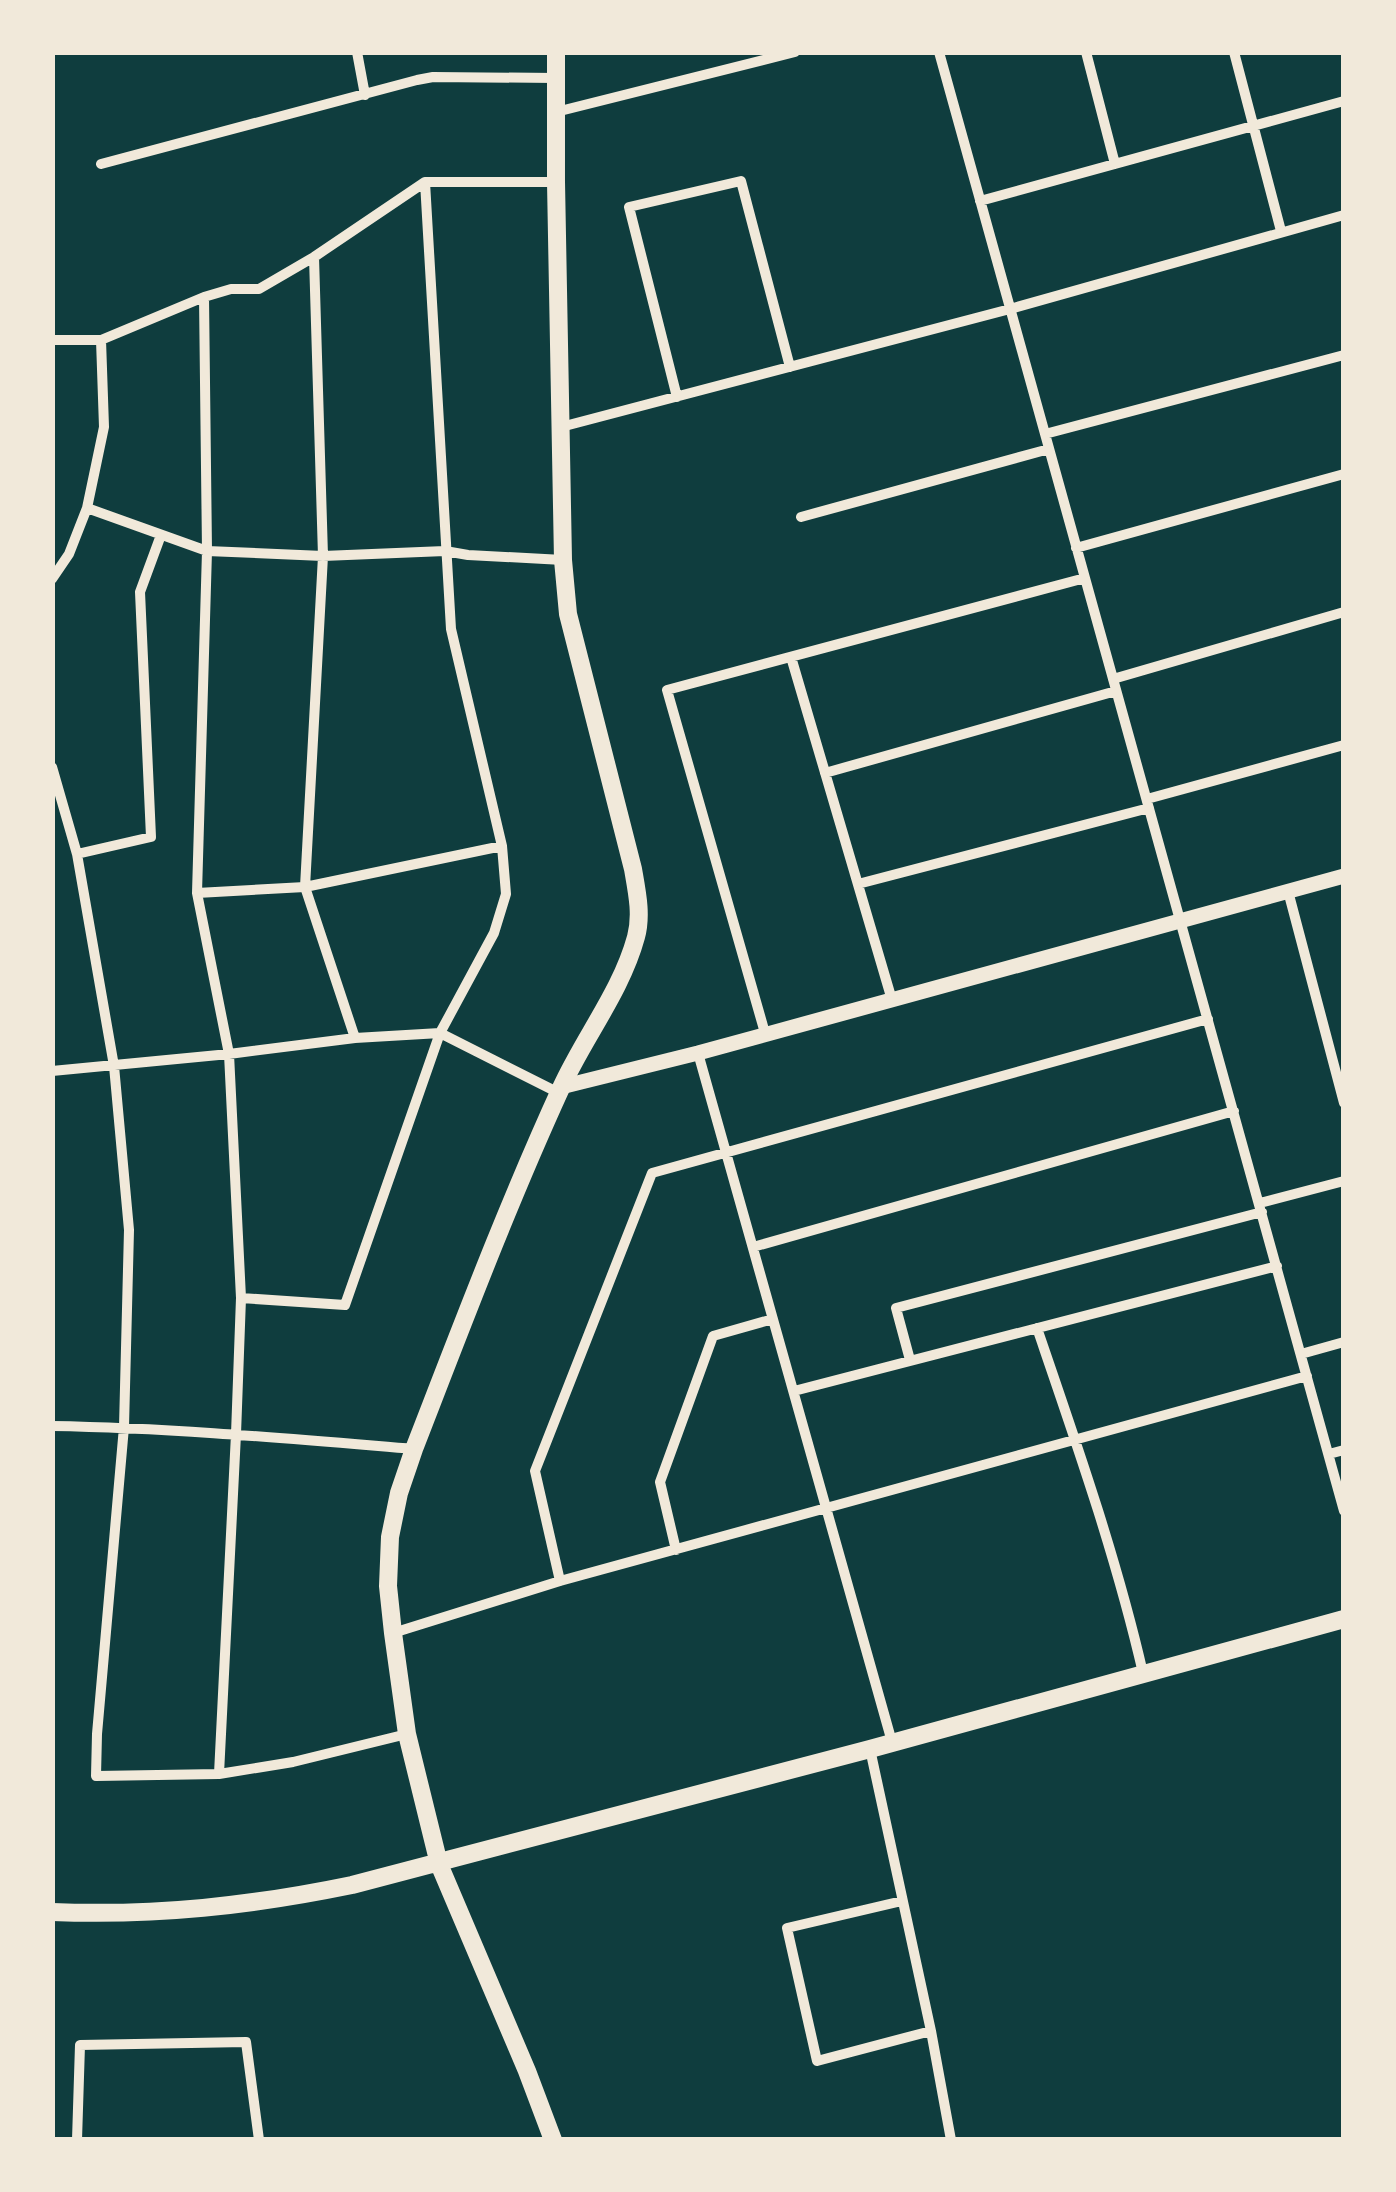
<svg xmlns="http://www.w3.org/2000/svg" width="1396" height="2192" font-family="'DM Sans',sans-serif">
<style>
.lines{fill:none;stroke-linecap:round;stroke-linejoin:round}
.minor{stroke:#f1e9da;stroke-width:10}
.tertiary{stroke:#f1e9da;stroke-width:15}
.secondary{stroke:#f1e9da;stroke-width:18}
</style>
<rect width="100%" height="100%" fill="#0f3d3e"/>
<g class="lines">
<path class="minor" d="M357,52l8,43
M939,52l405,1459
M1086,52l29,112
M1234,52l47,179
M556,112l239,-60
M101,164l316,-84 16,-3 123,1
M980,201l364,-100
M314,257l9,299 -18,331 50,151
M204,297l3,254 -10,342 32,161 12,244 -5,136 -17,340
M52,340h49l103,-43 27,-8h28l55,-32 111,-75h131
M677,397l-48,-190 112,-26 49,186
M561,427l449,-118 334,-94
M1045,434l299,-79
M87,508l120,43 116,5 122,-5 23,4 95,5
M801,517l248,-68
M1076,548l268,-74
M52,579l17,-25 18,-46 17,-81 -3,-87
M791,657l101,343
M1113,679l231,-67
M52,767l25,87 37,212 15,164 -5,197 -27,307 -1,42 123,-2 74,-12 114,-28
M825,773l291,-82
M1147,799l197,-54
M77,854l74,-17 -11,-245 21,-57
M858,884l291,-76
M1288,891l56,212
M197,893l108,-6 197,-41
M765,1033l-98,-343 418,-112
M698,1053l194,689
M52,1071l177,-17 126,-16 85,-5 119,60
M1260,1203l84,-22
M753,1247l481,-136
M241,1298l104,7 95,-272 54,-100 12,-39 -4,-48 -51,-217 -26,-447
M1037,1328c39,114 79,228 106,345
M1301,1354l43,-12
M910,1360l-14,-52 366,-96
M794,1391l483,-125
M52,1426c121,2 241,13 362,23
M1329,1454l15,-4
M676,1550l-16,-68 53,-146 60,-17
M560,1581l-25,-110 117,-298 556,-154
M393,1633l167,-52 747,-205
M870,1749l61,282 20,109
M902,1901l-115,27 30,133 114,-30
M77,2140l3,-95 166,-3 13,98"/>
<path class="tertiary" d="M561,1087l137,-34 646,-177"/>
<path class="secondary" d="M52,1912c105,4 198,-6 300,-27l518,-136 474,-130
M553,2140l-26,-69 -88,-207 -32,-130 -14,-101 -5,-47 2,-49 9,-44 15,-44c47,-121 93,-243 147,-361 23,-51 60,-96 75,-151 6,-22 1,-45 -3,-68l-65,-255 -5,-54 -7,-378v-130"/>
</g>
<rect width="1396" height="2192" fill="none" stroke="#f1e9da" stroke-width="110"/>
</svg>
